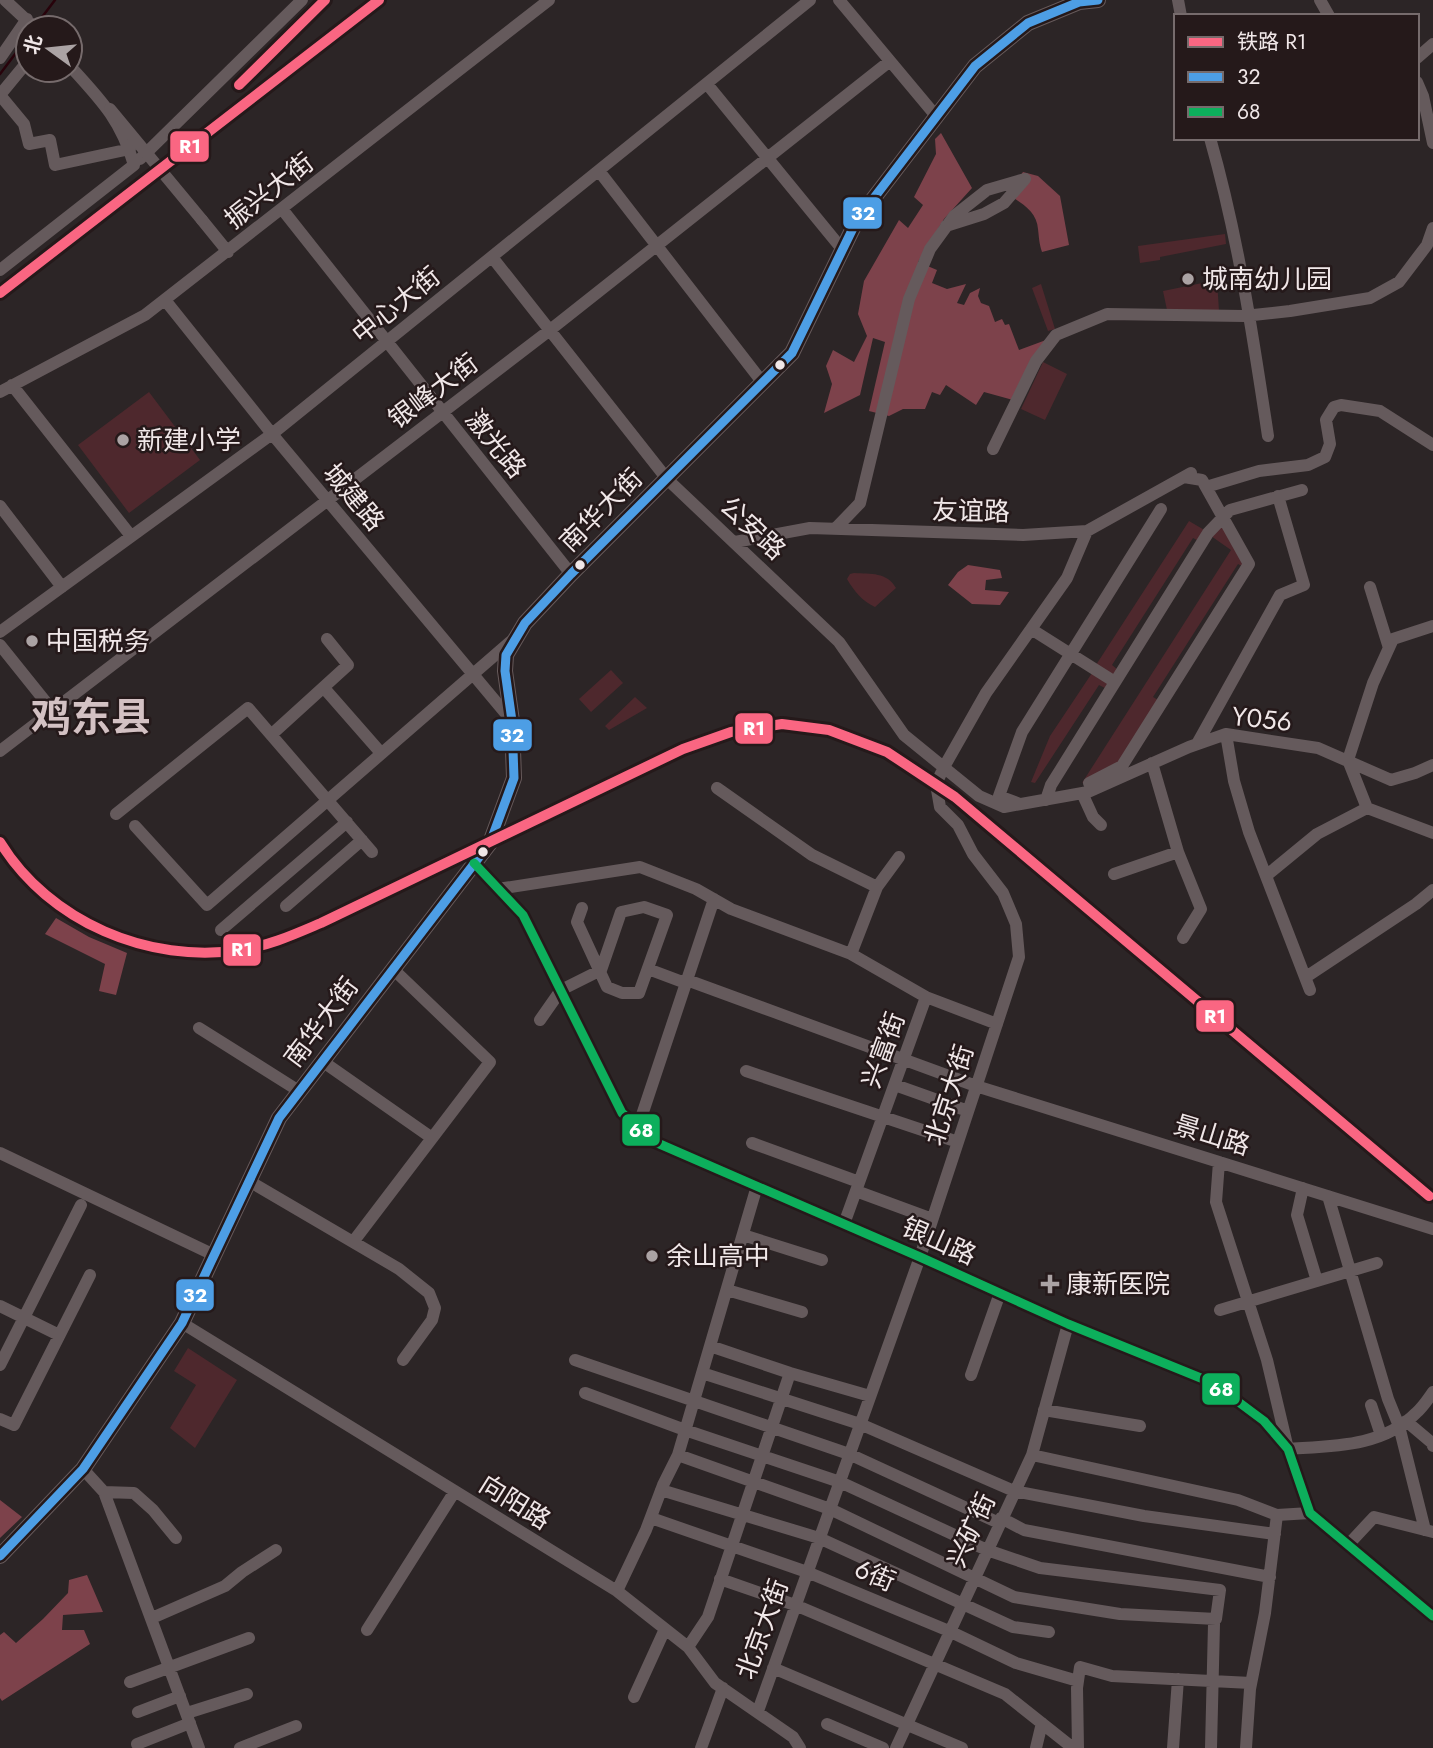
<svg xmlns="http://www.w3.org/2000/svg" width="1433" height="1748" font-family="Jost,'Noto Sans SC',sans-serif">
<style>
.green{fill:#4e282d}
.forest{fill:#7d424b}
.lines{fill:none;stroke-linecap:round;stroke-linejoin:round}
.stream{stroke:#28030b;stroke-width:2.5}
.minor{stroke:#655a5c;stroke-width:12}
.major{stroke:#675b5c;stroke-width:16}
.minor-bridge{stroke:#655a5c;stroke-width:12}
.bus-1-casing{stroke:#25191a;stroke-width:14}
.bus-2-casing{stroke:#25191a;stroke-width:14}
.bus-1{stroke:#4d9ee5;stroke-width:9}
.bus-2{stroke:#0daf5c;stroke-width:9}
.rail-1-casing{stroke:#25191a;stroke-width:16}
.rail-1{stroke:#fa6682;stroke-width:10}
.poi-dot{fill:#aba3a4;stroke:#25191a;stroke-width:2.5}
.bus-dot{fill:#f0e7e8;stroke:#25191a;stroke-width:2.5}
.labels{text-anchor:middle;dominant-baseline:central;stroke-width:5;stroke-linejoin:round;paint-order:stroke}
.street-label{font-size:26px;fill:#f0e7e8;stroke:#25191a}
.poi-label{font-size:26px;fill:#f0e7e8;stroke:#25191a;text-anchor:start}
.town-label{font-size:40px;font-weight:bold;fill:#d3c1c3;stroke:#25191a}
.line-badge{stroke:#25191a;stroke-width:2.5}
.badge-label{font-size:19px;text-anchor:middle;font-weight:bold;fill:#fff}
</style>
<rect width="100%" height="100%" fill="#2c2526"/>
<path class="green" d="M1225,234l1,10 -66,13v3l-20,3 -2,-17z
M1217,280l2,31 -52,-1 -4,-19z
M1041,284l14,45 -7,2 -16,-43z
M1043,362l24,12 -22,46 -24,-11z
M149,392l51,68 -71,53 -51,-68z
M1189,521l17,10 -7,10 -6,-3 -81,127 6,5 -6,5 -16,-10z
M1220,526h4l20,41 -6,-3 -85,133 7,4 -40,63 -38,19 149,-233 -20,-14z
M854,573c17,1 33,-1 42,15l-21,19c-13,-6 -21,-16 -28,-28l3,-5z
M611,670l12,13 -32,29 -12,-13z
M1092,673l15,10v6l-8,-4 -64,98 -4,-1 19,-46z
M635,697l12,11 -38,22 -4,-4z
M188,1348l49,32 -42,68 -25,-20 26,-43 -22,-14z"/>
<path class="forest" d="M941,133l31,55 -28,31 -26,43 19,8 -5,13 15,6 19,-5 -9,19 7,2 6,-12 10,-5 -2,8 3,7 8,3 6,16 7,-3 3,6 4,-1 10,26 27,-10 -33,60 -29,-8 -8,13 -30,-20 -6,10 -8,-3 -7,17h-22l-14,7 -20,-5 16,-69 -12,-4 -13,57 -36,18 8,-29 -6,-18 7,-16 21,12 13,-26 -9,-22 6,-33 35,-61 9,8 15,-23 -9,-8 22,-43 -1,-15z
M1023,172l15,4 22,20 9,49 -27,7c-3,-9 -3,-15 -4,-23 -1,-18 -18,-27 -31,-35z
M968,565l32,5 2,8 -16,2 -1,10 24,2 -9,13 -28,-1 -24,-19 10,-13z
M56,918l33,19 38,16 -11,42 -17,-4 6,-27 -60,-30z
M0,1500l22,17 -22,21z
M87,1575l16,37 -40,3 -1,15h22l6,14 -88,57 -2,-3v-63l4,-3 12,11 27,-24 25,-26 1,-13z"/>
<g class="lines">
<path class="stream" d="M36,25l19,-25
M0,74l28,-37"/>
<path class="minor" d="M5,0l30,28
M839,0l97,116
M1178,0l3,16
M1320,0l9,16
M0,58l27,-39
M1417,58l16,-14
M28,61l-28,34 24,29 5,20 21,-4 5,25 75,-16
M1417,82l6,14 10,47
M707,84l135,165
M1210,138c28,98 43,198 58,298
M140,159l162,-159
M599,171l164,212
M282,209l289,365
M202,220l26,32
M946,226l38,-12 20,-11 21,-24
M492,257l175,222 172,163 65,93 75,61 25,11 84,-15 101,-45 37,-13 92,14 73,32 24,-7 18,-8
M0,270l134,-105c-13,-45 -33,-65 -64,-99
M165,300l107,134 240,287
M12,385l119,151
M0,392l145,-77 404,-315
M993,449l43,-88 20,-26 51,-21 137,2 46,-5 80,-13 29,-16 28,-37 6,-17
M1206,487l53,-16 49,-6 17,-8 5,-13 -4,-24 8,-13 7,-2 39,6 53,34
M0,506l62,81
M835,529l25,-26 49,-204 21,-50 24,-33 33,-26 38,-11
M735,542l75,-14 213,7 64,-4 104,-58
M1370,587l19,61
M1031,629l84,53
M0,632l272,-198 538,-434
M0,645l53,66
M324,688l57,65
M1226,734l8,47 15,51 61,158
M271,735l77,-70 -21,-26
M1197,744l83,-149 24,-10 -26,-89
M0,751l550,-421 340,-269
M1152,763l26,89 23,57 -18,29
M1089,783l33,-17 127,-202 -47,-84 -18,-3
M717,788l95,67 65,32
M1082,793l11,24 8,8
M1046,800l5,-15 157,-252 22,-23 72,-20
M1020,804l-21,-8 23,-64 139,-223
M1367,808l66,25
M116,814l132,-106 124,144
M135,826l72,79 303,-263
M474,863l49,52 99,198 33,29 265,115 148,67 145,59 51,38 24,28 22,64 123,103
M1114,874l64,-22
M1267,875l50,-41 50,-26 -19,-48 25,-77 20,-44 40,-13
M498,889l142,-22 56,22 35,20 120,45
M286,906l76,-66
M221,930l126,-108
M648,969l32,12 7,-1 289,106 457,143
M1306,977l110,-73 17,-14
M926,997l71,27
M540,1020l21,-30 40,-20 20,-58 23,-5 23,8 -28,78h-17l-15,-6 -30,-65 5,-14
M199,1028l100,63
M322,1061l110,77
M746,1071l212,71
M895,1085l73,26
M638,1127l76,-228
M752,1143l107,39
M0,1153l214,102
M1219,1162l-3,40 51,158 21,89c44,-3 95,-2 128,-36 7,-6 12,-14 17,-21
M249,1181l150,88 30,24 6,15 -3,12 -29,40
M1303,1188l-6,27 20,66
M856,1191l76,28
M1328,1196l60,203 11,27 26,104
M844,1224l82,-227 -75,-43 26,-67 22,-30
M743,1235l79,25
M353,1242l137,-180 -97,-93
M727,1290l75,22
M0,1306l59,29
M1220,1310l157,-47
M182,1323l435,268 71,56 27,36 78,54 7,11
M710,1346l80,27 80,23
M575,1360l274,94 150,69
M0,1365l81,-160
M702,1373l158,51 154,67 130,25 131,18
M971,1375l29,-82
M585,1393l100,37 155,52 147,68 53,18 180,22 -4,29 -96,-5 -106,-17 -184,-88 -152,-54
M1371,1405l10,30
M1044,1410l96,16
M0,1419l14,6 76,-150
M1406,1421l26,22 1,3
M1032,1455l206,45 39,15
M83,1469l21,23 95,256
M661,1490l158,48 194,89 36,5
M104,1492l30,1 19,17 23,28
M651,1518l156,54 142,59 67,32 62,18
M1001,1518l23,12 246,47
M1348,1545l26,-28 59,15
M720,1579l75,26 210,89 68,54
M617,1591l29,-61 17,-45 15,-30 79,-269
M152,1618l73,-32 17,-14 34,-22
M367,1630l88,-139
M688,1647l20,-30 82,-244
M773,1668l189,80
M130,1682l119,-44
M634,1697l31,-68
M758,1711l162,-454 99,-300 -3,-33 -13,-31 -30,-39 -15,-29 -18,-18 -4,-23 8,-17 42,-74 81,-115 20,-47
M138,1712l42,-16
M187,1713l60,-19
M827,1724l56,24
M137,1744l53,-21
M240,1748l56,-22
M701,1748l22,-60
M896,1748l136,-293 36,-131
M1036,1748l6,-25
M1078,1748l-1,-60 3,-21 32,9 139,7
M1173,1748l5,-69
M1211,1748l3,-124
M1246,1748l4,-59 15,-76 12,-98 33,-2"/>
<path class="major" d="M0,1556l83,-87 99,-146 97,-205 211,-275 24,-65 -2,-57 -7,-50 1,-16 19,-32 46,-49 221,-221 65,-133 118,-154 53,-43 51,-21 19,-2"/>
<path class="minor-bridge" d="M110,109l92,111"/>
<g class="bus-1-casing">
<path id="bus-1" d="M0,1556l83,-87 99,-146 97,-205 211,-275 24,-65 -2,-57 -7,-50 1,-16 19,-32 46,-49 221,-221 65,-133 118,-154 53,-43 51,-21 19,-2"/>
</g>
<g class="bus-2-casing">
<path id="bus-2" d="M474,863l49,52 99,198 33,29 265,115 148,67 145,59 51,38 24,28 22,64 123,103"/>
</g>
<use href="#bus-1" class="bus-1"/>
<use href="#bus-2" class="bus-2"/>
<g class="rail-1-casing">
<path id="rail-1" d="M239,85l86,-85
M0,293l379,-293
M0,842c49,80 149,122 240,108 29,-4 55,-16 81,-27l362,-174 48,-17 51,-8 47,6 58,22 68,45 474,399"/>
</g>
<use href="#rail-1" class="rail-1"/>
</g>
<g class="poi-dot">
<circle cx="1188" cy="279" r="7"/>
<circle cx="123" cy="440" r="7"/>
<circle cx="32" cy="641" r="7"/>
<circle cx="652" cy="1256" r="7"/>
<path d="M1046.5 1273.5h7v7h7v7h-7v7h-7v-7h-7v-7h7z"/>
</g>
<g class="bus-dot">
<circle cx="780" cy="365" r="6"/>
<circle cx="580" cy="565" r="6"/>
<circle cx="483" cy="852" r="6"/>
</g>
<g class="labels">
<g class="street-label">
<text transform="translate(269 191) rotate(-38)">振兴大街</text>
<text transform="translate(396 305) rotate(-39)">中心大街</text>
<text transform="translate(433 391) rotate(-37)">银峰大街</text>
<text transform="translate(496 444) rotate(51)">激光路</text>
<text transform="translate(354 497) rotate(50)">城建路</text>
<text transform="translate(601 510) rotate(-45)">南华大街</text>
<text transform="translate(971 511) rotate(1)">友谊路</text>
<text transform="translate(753 528) rotate(43)">公安路</text>
<text transform="translate(1262 719) rotate(6)">Y056</text>
<text transform="translate(321 1022) rotate(-53)">南华大街</text>
<text transform="translate(883 1050) rotate(-70)">兴富街</text>
<text transform="translate(949 1095) rotate(-72)">北京大街</text>
<text transform="translate(1212 1135) rotate(17)">景山路</text>
<text transform="translate(939 1241) rotate(24)">银山路</text>
<text transform="translate(515 1502) rotate(32)">向阳路</text>
<text transform="translate(971 1530) rotate(-65)">兴矿街</text>
<text transform="translate(875 1575) rotate(23)">6街</text>
<text transform="translate(762 1629) rotate(-70)">北京大街</text>
</g>
<g class="poi-label">
<text x="1202" y="279">城南幼儿园</text>
<text x="137" y="440">新建小学</text>
<text x="46" y="641">中国税务</text>
<text x="666" y="1256">余山高中</text>
<text x="1066" y="1284">康新医院</text>
</g>
<g class="town-label">
<text x="91" y="717">鸡东县</text>
</g>
</g>
<g class="line-badge">
<rect x="169" y="130" width="41" height="33" rx="7" fill="#fa6682"/>
<rect x="842" y="196" width="41" height="34" rx="7" fill="#4d9ee5"/>
<rect x="734" y="712" width="40" height="33" rx="7" fill="#fa6682"/>
<rect x="492" y="718" width="41" height="34" rx="7" fill="#4d9ee5"/>
<rect x="222" y="933" width="40" height="34" rx="7" fill="#fa6682"/>
<rect x="1195" y="999" width="40" height="34" rx="7" fill="#fa6682"/>
<rect x="621" y="1113" width="40" height="34" rx="7" fill="#0daf5c"/>
<rect x="175" y="1278" width="40" height="34" rx="7" fill="#4d9ee5"/>
<rect x="1201" y="1372" width="40" height="34" rx="7" fill="#0daf5c"/>
</g>
<g class="badge-label">
<text x="190" y="153">R1</text>
<text x="863" y="220">32</text>
<text x="754" y="735">R1</text>
<text x="512" y="742">32</text>
<text x="242" y="956">R1</text>
<text x="1215" y="1023">R1</text>
<text x="641" y="1137">68</text>
<text x="195" y="1302">32</text>
<text x="1221" y="1396">68</text>
</g>
<rect x="1174" y="14" width="245" height="126" fill="#25191a" stroke="#766b6c" stroke-width="2"/>
<rect x="1188" y="37" width="35" height="10" fill="#fa6682" stroke="#766b6c" stroke-width="2"/>
<text x="1237" y="49" font-size="21" fill="#f0e7e8">铁路 R1</text>
<rect x="1188" y="72" width="35" height="10" fill="#4d9ee5" stroke="#766b6c" stroke-width="2"/>
<text x="1237" y="84" font-size="21" fill="#f0e7e8">32</text>
<rect x="1188" y="107" width="35" height="10" fill="#0daf5c" stroke="#766b6c" stroke-width="2"/>
<text x="1237" y="119" font-size="21" fill="#f0e7e8">68</text>
<g transform="translate(49 49) rotate(285)"><circle r="33" fill="#25191a" stroke="#766b6c" stroke-width="2"/>
<path d="M0-5L12 26L0 18L-12 26Z" fill="#aba3a4"/>
<text y="-10" font-size="19" font-weight="bold" text-anchor="middle" fill="#f0e7e8">北</text>
</g>
</svg>
